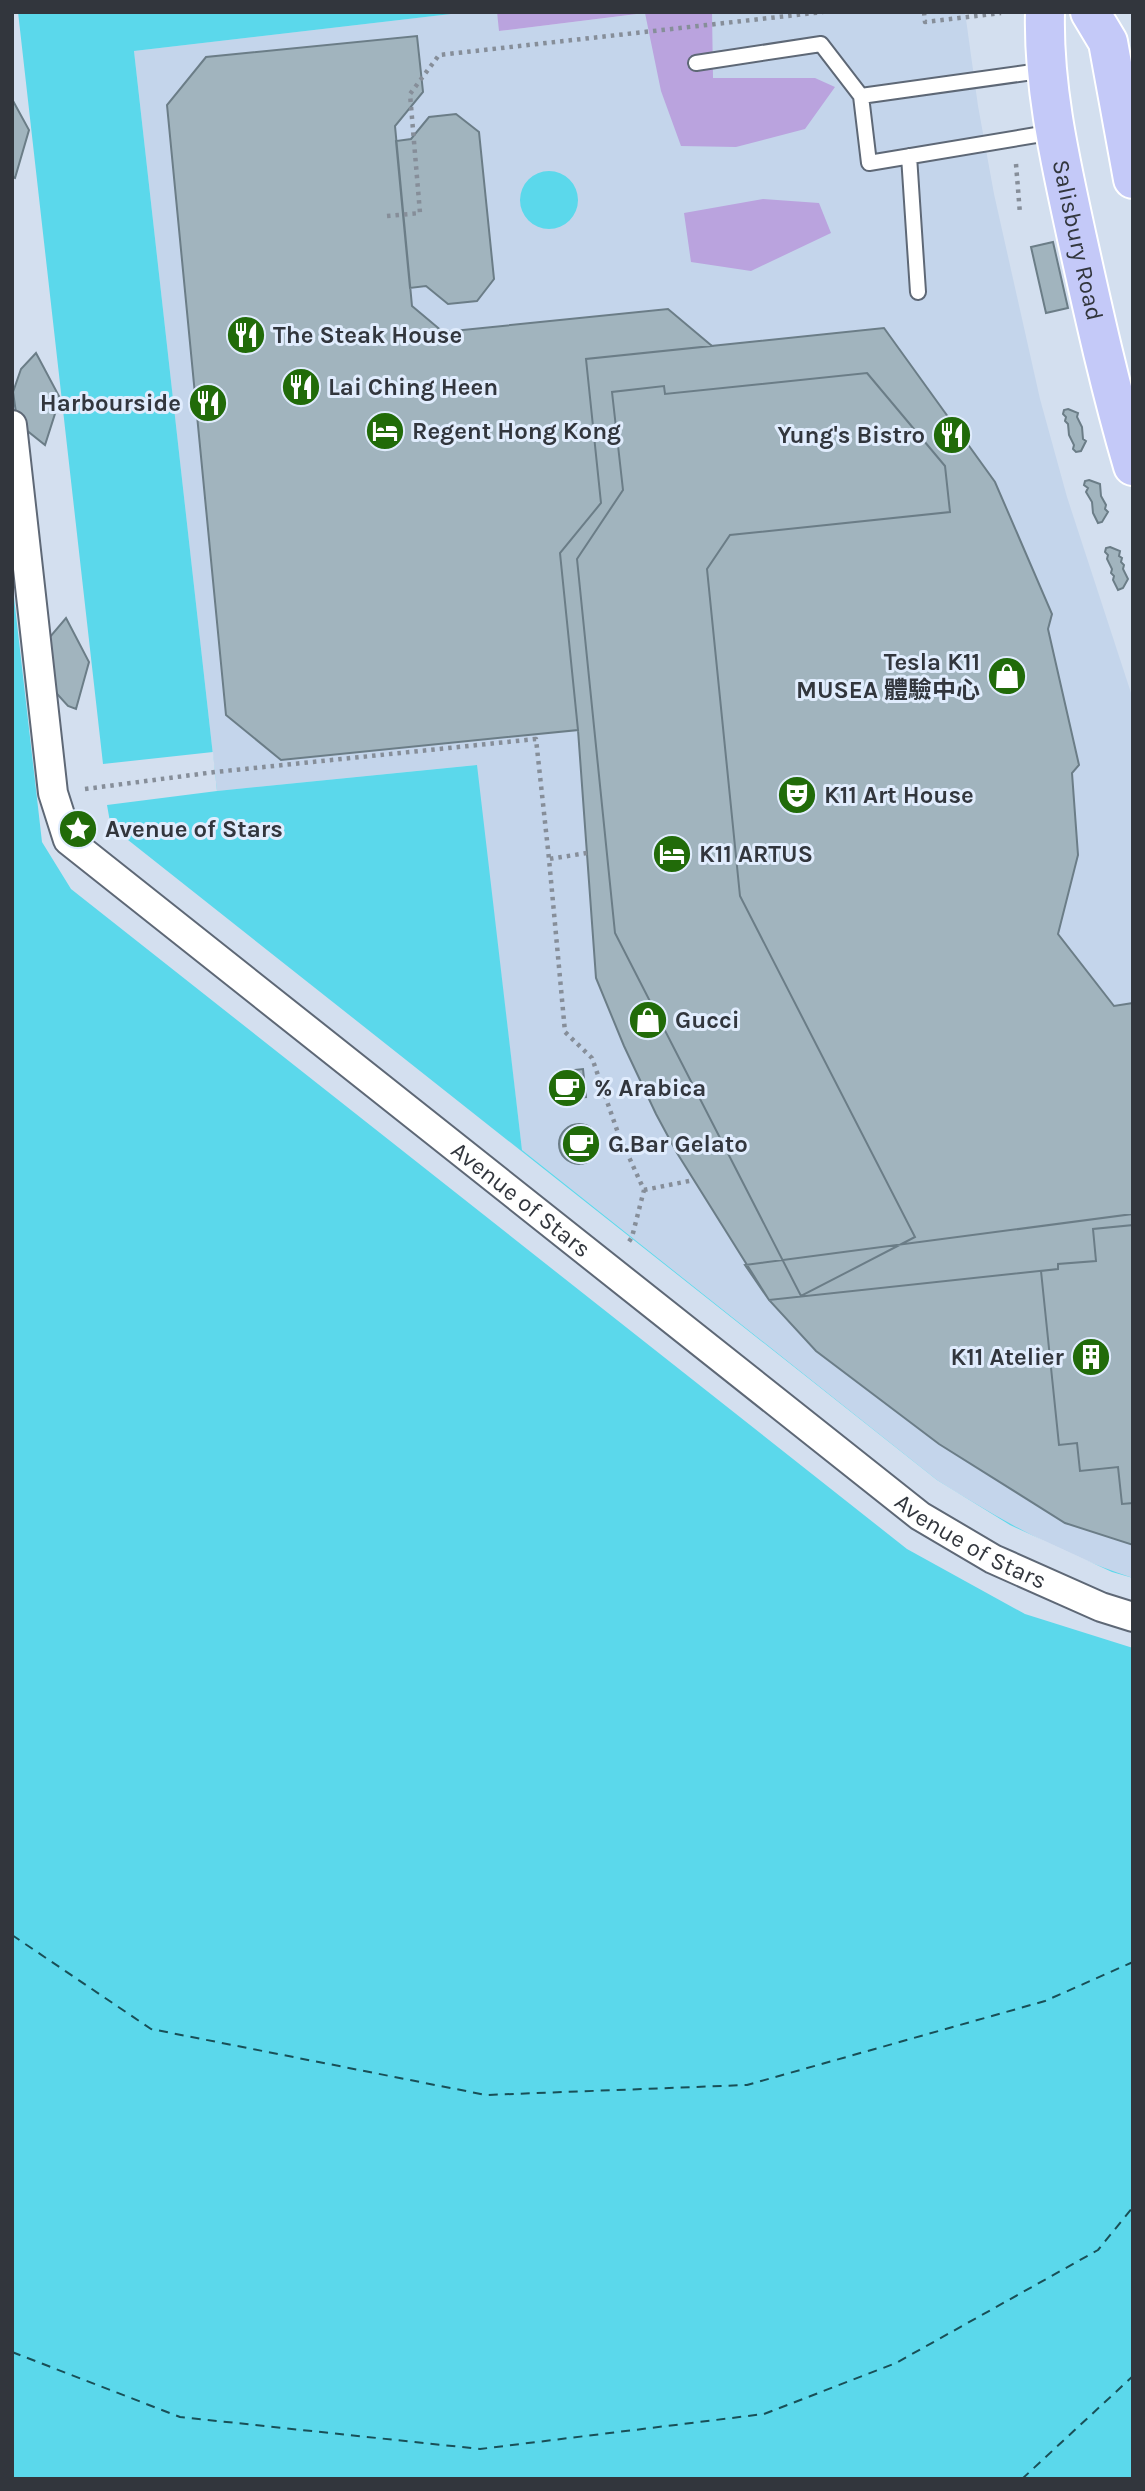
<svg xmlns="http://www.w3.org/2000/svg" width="1145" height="2491" font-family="Karla,'Noto Sans TC',sans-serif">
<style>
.built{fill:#c4d5eb}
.green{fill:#baa3de}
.water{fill:#5bd8eb}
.pier{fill:#d3dfef}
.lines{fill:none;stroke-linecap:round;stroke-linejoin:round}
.ferry{stroke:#194f57;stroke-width:2;stroke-dasharray:9 7;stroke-linecap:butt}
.building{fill:#a1b4be;stroke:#6b7d87;stroke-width:2}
.lane-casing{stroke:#5e6876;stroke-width:18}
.street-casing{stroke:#5e6876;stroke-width:32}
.primary-casing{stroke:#fff;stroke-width:42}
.path{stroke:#868e99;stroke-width:4.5;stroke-dasharray:3.5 5;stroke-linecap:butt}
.lane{stroke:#fff;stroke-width:14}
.street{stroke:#fff;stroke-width:28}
.primary{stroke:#c4c9f8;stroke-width:38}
.labels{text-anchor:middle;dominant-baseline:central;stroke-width:6;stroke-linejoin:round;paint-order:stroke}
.street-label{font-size:24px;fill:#32363d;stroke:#e0ecfd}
.poi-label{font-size:24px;font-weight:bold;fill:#32363d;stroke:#e0ecfd;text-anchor:start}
</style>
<rect width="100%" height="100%" fill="#d3dfef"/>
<path class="built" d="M468,12h29l3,19 154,-19h311l13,94 16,88 46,205 27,98 66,202v879l-21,-6 -102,-47 -73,-45 -415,-330 -46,-385 -259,26 -83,-740z"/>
<path class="green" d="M497,12h215l1,66h102l20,9 -30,42 -69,18 -55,-1 -20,-55 -16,-78 -146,18z
M763,199l56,4 12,30 -80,38 -60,-9 -7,-49z"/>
<path class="water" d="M12,12h456l-334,39 83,740 260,-26 45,385 415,330c62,39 126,76 196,98v901h-1121z
M520 200a29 29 0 1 1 58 0a29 29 0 1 1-58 0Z"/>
<path class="pier" d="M12,12h6l85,752 110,-12 2,20 2,19 -110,14 3,17 13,14 814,644 73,45 102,47 21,6v70l-108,-34 -118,-65 -836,-660 -29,-47 -30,-262z"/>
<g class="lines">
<path class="ferry" d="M12,1935l139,94 335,66 261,-10 298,-84 88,-39
M12,2352l168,65 300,32 284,-35 132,-51 202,-113 35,-43
M1022,2479l111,-103"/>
</g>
<path class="building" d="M417,36l6,56 -28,34 17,180 31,26 225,-23 44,37 -126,13 15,144 -41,50 18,177 -297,30 -55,-45 -59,-610 39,-48z
M12,99l17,31 -14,48 -3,-1z
M456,114l23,18 15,147 -17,22 -29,3 -22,-18 -16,2 -14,-147 15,-2 18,-22z
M1053,242l15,66 -22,5 -15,-66z
M884,328l111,154 57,132 -4,15 31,136 -7,8 6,82 -20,79 56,72 19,-3v222l-40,4 3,32 -38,3v5l-289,31 -92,-147 -21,-39 -32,-68 -28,-68 -18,-248 -18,-177 41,-50 -15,-144z
M36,353l24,45 -15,47 -20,-16 -9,-16 -3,-21 8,-23z
M867,373l78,93 5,46 -220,23 -23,34 33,327 175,341 -114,59 -186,-363 -38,-374 46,-69 -11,-98 52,-6 1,8z
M1068,409l10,4 -1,4 5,10 1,12 3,2 -5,10 -5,1 -3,-3 1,-4 -5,-10 -1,-11 -3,-3 1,-4 -3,-3 1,-4z
M1089,480l11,4 1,12 5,9 -1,4 3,3 -6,10 -4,1 -5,-10 -1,-11 -6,-10 2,-4 -4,-3 1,-4z
M1110,547l10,4 -1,5 3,2 -1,4 3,3 -1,4 5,10 -5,9 -5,2 -5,-10 1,-4 -3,-3 1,-4 -5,-10 1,-4 -3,-3 1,-4z
M66,618l23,44 -13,47 -8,-3 -19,-21v-47z
M583,1069l3,28 -26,2 -3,-27z
M559 1144a20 20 0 1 1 40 0a20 20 0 1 1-40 0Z
M1133,1214v331l-68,-22 -126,-79 -123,-93 -47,-51 -24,-35z
M1133,1225v278l-11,1 -4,-37 -38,4 -3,-28 -18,2 -18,-174 17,-2v-5l38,-3 -3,-32z
M1133,1225v278l-11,1 -4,-37 -38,4 -3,-28 -18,2 -18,-174 17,-2v-5l38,-3 -3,-32z"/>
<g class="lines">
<g class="lane-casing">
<path id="lane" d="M696,63l125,-19 40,52 8,67 185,-31
M861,96l186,-26
M909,156l9,136"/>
</g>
<g class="street-casing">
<g id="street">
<path id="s1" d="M12,425l41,368 15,47 852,676 73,43 108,48 32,10"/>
</g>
</g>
<g class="primary-casing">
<g id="primary">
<path id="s2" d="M1045,12c-2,76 16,152 32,226 17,77 34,153 56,228"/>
<path d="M1090,12l18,30 25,137"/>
</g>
</g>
<path class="path" d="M924,12l1,10 76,-9
M1016,164l4,50
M387,216l33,-3 -10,-119 29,-39 384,-43
M85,789l130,-17 321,-33 13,120
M587,853l-38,6 16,173 27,26 26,75 26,57 -12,47 -4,6
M644,1190l50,-10"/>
<use href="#lane" class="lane"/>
<use href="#street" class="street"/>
<use href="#primary" class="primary"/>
</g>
<defs>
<g id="restaurant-disc" transform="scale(2.0125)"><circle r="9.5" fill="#216b09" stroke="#e0ecfd"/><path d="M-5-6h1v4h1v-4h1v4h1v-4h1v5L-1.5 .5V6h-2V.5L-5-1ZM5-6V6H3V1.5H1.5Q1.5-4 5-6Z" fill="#fff"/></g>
<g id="hotel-disc" transform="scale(2.0125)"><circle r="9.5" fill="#216b09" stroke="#e0ecfd"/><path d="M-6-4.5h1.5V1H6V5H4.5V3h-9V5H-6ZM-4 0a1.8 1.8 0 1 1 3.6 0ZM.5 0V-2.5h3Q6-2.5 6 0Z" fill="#fff"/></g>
<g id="shop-disc" transform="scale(2.0125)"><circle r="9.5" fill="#216b09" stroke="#e0ecfd"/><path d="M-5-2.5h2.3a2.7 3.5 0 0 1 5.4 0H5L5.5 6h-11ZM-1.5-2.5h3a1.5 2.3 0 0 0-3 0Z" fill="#fff"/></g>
<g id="theatre-disc" transform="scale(2.0125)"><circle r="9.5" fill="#216b09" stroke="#e0ecfd"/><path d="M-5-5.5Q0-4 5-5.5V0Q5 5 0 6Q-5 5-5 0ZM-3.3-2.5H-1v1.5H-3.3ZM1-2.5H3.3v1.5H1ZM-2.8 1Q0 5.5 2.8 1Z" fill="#fff"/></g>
<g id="sight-disc" transform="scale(2.0125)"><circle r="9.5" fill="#216b09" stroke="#e0ecfd"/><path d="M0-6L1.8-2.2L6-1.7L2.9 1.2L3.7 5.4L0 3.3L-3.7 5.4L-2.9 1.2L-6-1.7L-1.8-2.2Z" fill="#fff"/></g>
<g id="cafe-disc" transform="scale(2.0125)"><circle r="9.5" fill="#216b09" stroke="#e0ecfd"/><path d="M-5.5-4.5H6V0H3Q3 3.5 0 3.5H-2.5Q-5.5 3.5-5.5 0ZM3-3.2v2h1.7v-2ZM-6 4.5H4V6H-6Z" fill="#fff"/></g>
<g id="building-disc" transform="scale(2.0125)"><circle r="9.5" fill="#216b09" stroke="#e0ecfd"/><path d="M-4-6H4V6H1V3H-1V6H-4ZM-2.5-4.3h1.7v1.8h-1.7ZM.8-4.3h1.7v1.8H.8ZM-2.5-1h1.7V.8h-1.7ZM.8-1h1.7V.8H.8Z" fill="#fff"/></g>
</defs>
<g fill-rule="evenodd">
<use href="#restaurant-disc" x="246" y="335"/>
<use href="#restaurant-disc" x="301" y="387"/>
<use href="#restaurant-disc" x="208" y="403"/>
<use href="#hotel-disc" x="385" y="431"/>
<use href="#restaurant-disc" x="952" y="435"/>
<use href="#shop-disc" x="1007" y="676"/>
<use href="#theatre-disc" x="797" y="795"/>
<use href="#sight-disc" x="78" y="829"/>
<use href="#hotel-disc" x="672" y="854"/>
<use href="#shop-disc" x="648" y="1020"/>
<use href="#cafe-disc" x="567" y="1088"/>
<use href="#cafe-disc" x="581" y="1144"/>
<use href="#building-disc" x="1091" y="1357"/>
</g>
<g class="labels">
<g class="street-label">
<text stroke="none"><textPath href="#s2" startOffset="231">Salisbury Road</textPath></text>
<text stroke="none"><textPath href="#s1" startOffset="998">Avenue of Stars</textPath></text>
<text stroke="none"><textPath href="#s1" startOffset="1564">Avenue of Stars</textPath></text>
</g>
<g class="poi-label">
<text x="273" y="335">The Steak House</text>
<text x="328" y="387">Lai Ching Heen</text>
<text x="181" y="403" text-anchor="end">Harbourside</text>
<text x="412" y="431">Regent Hong Kong</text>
<text x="925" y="435" text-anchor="end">Yung's Bistro</text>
<text x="980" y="662" text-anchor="end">Tesla K11<tspan x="980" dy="28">MUSEA 體驗中心</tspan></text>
<text x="824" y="795">K11 Art House</text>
<text x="105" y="829">Avenue of Stars</text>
<text x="699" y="854">K11 ARTUS</text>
<text x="675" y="1020">Gucci</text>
<text x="594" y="1088">% Arabica</text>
<text x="608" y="1144">G.Bar Gelato</text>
<text x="1064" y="1357" text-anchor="end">K11 Atelier</text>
</g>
</g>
<rect width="1145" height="2491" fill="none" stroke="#32363d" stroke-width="28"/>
</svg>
